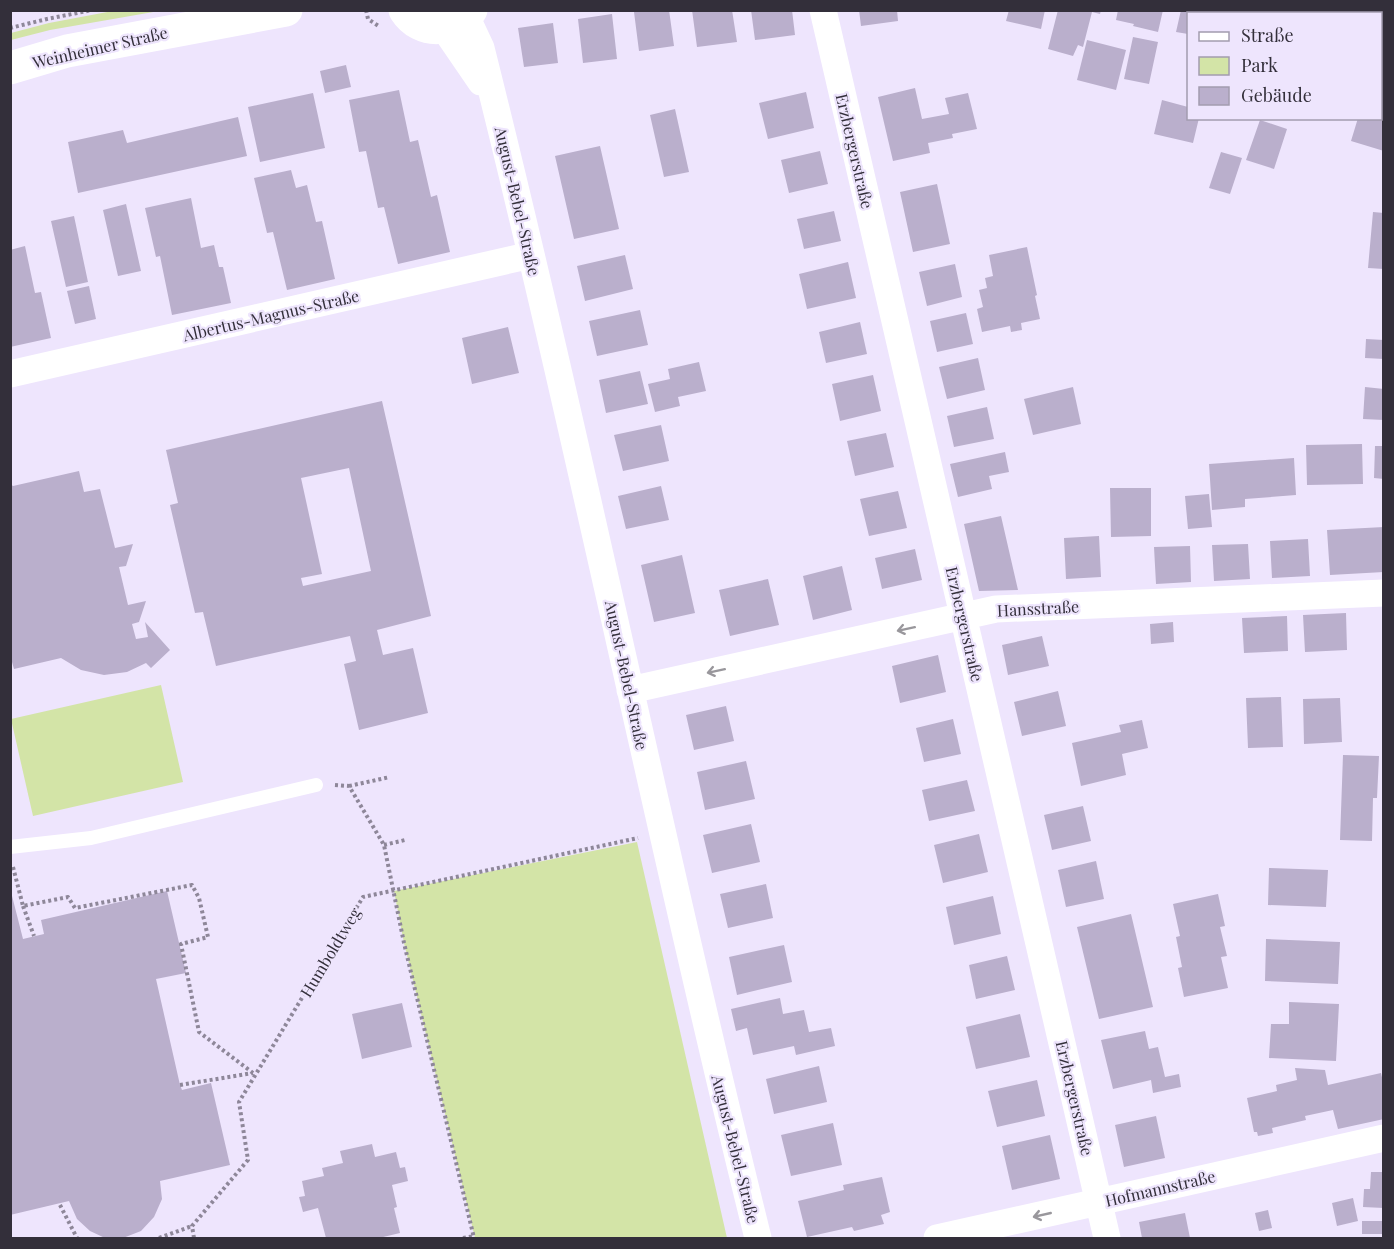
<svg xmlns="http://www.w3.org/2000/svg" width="1394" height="1249" font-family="'Playfair Display',serif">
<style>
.green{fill:#d3e4a7}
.building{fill:#baafcc;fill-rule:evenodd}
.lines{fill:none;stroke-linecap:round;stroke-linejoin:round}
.path{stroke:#8e8799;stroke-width:4;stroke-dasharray:3 3;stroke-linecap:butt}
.service{stroke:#fff;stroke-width:14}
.minor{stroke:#fff;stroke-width:27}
.tertiary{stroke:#fff;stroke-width:33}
.oneway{stroke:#99979c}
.labels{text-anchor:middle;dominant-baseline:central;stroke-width:4.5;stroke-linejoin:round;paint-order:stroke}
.street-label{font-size:16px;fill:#332f3a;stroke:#eee5fd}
</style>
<rect width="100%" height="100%" fill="#eee5fd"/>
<path class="green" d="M118,10l41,1 -109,19 -39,10v-7l38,-10z
M161,685l22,97 -150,34 -22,-97z
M637,842l90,396h-252l-71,-295 -10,-52z"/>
<path class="building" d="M642,10h27l5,36 -35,5 -5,-39z
M692,10h40l5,32 -40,5z
M751,10h41l3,25 -40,5z
M859,10h38l1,11 -37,5z
M1009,10h36l-4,19 -35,-8z
M1058,10h43l-1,4 -8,-2 -9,35 -5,-2 -5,11 -25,-7z
M1118,10h45l-5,22 -25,-6 1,-2 -18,-4z
M1181,10h73l2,1v3h-68v20l-12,-2z
M612,14l5,45 -34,4 -5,-44z
M553,23l5,40 -34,4 -6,-39z
M1133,37l25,5 -9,42 -25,-5z
M1087,40l39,10 -10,40 -39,-10z
M346,65l5,22 -26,6 -5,-22z
M915,88l7,31 27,-5 -4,-16 23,-5 9,36 -25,5 1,4 -25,5 2,10 -37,8 -15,-64z
M399,90l11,52 8,-2 13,57 6,-2 13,57 -52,12 -14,-57 -6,1 -12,-57 -7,1 -10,-52z
M806,92l8,36 -46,11 -9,-36z
M313,93l12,55 -65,14 -12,-55z
M1162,100l26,7v11h11l-6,25 -39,-9z
M675,109l14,63 -25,5 -14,-62z
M1380,111l4,1v39l-33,-10 7,-23h22z
M238,117l9,39 -169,37 -10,-51 55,-12 4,13z
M1260,120l27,9 -13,40 -28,-9z
M600,146l19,83 -45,10 -19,-83z
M820,151l8,33 -39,9 -8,-33z
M1221,152l21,6 -12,36 -21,-6z
M291,170l5,18 11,-3 9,37 6,-1 13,58 -48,11 -14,-58 -6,1 -13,-55z
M937,184l13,60 -37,8 -13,-60z
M191,198l10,50 13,-3 5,22h4l8,36 -59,12 -12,-59 -4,1 -11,-49z
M126,204l15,67 -23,5 -15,-66z
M834,211l7,30 -37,8 -7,-30z
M1373,212l11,1v56l-16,-1z
M74,216l14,66 -22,5 -15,-66z
M25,246l10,47 6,-1 10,46 -41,9v-97z
M1027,247l10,48 -2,1 5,23 -19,4 1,7 -11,2 -1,-6 -28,6 -5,-23 6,-2 -4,-17 8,-2 -2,-10 8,-2 -4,-21z
M625,255l8,34 -48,12 -8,-35z
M848,262l8,36 -49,11 -8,-35z
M955,264l7,33 -35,9 -8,-34z
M89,286l7,33 -21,5 -8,-33z
M640,310l8,35 -51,11 -8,-35z
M966,313l7,31 -36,8 -7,-31z
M860,322l7,32 -41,9 -7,-31z
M508,327l11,46 -47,11 -10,-46z
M1366,339l18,1v19l-19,-1z
M978,358l7,32 -38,9 -8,-32z
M699,362l7,29 -28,6 2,9 -25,6 -7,-28 22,-5 -2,-10z
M640,371l8,33 -42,9 -7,-33z
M873,375l8,36 -41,10 -8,-37z
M1073,387l8,37 -48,11 -9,-36z
M1365,387l19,2v31l-21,-1z
M382,401l49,215 -54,14 6,25 30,-7 15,65 -69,17 -15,-66 12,-3 -6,-25 -134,30 -13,-54 -8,1 -25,-108 8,-2 -12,-53zM349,468l22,103 -68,15 -2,-8 21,-4 -21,-96z
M987,407l7,32 -40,8 -7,-31z
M661,425l8,36 -46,10 -9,-36z
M886,433l8,34 -39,9 -8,-35z
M1362,444l1,40 -56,1 -1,-40z
M1375,446h9v33l-10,-1z
M1005,452l4,20 -20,4 3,13 -34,8 -8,-33z
M1294,458l2,37 -51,4v8l-33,3 -3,-46z
M79,471l5,21 16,-3 15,59 18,-4 -7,22 -7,1 9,38 18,-4 -7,21 -7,2 4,15 12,-2 -3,-15 25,28 -19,18 -5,-5 -19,9 -23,3 -23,-5 -20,-12 -47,11 -4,-14v-171l3,2z
M661,486l8,34 -43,9 -8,-33z
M1110,488h41v48l-40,1z
M898,491l9,37 -38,8 -9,-37z
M1209,494l3,33 -24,2 -3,-33z
M1001,516l17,74 -39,1 -15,-67z
M1384,527v45l-54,3 -3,-45z
M1099,536l2,41 -35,2 -2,-41z
M1308,539l2,37 -38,2 -2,-37z
M1248,544l2,35 -36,2 -2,-36z
M1190,546l1,36 -35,2 -2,-37z
M915,549l7,31 -40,9 -7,-31z
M682,555l13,58 -41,9 -13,-57z
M842,566l10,44 -39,10 -10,-44z
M768,579l11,46 -49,11 -11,-46z
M1346,613l1,37 -42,2 -2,-37z
M1287,616l1,35 -44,2 -2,-35z
M1173,622l1,20 -23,2 -1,-20z
M1042,636l7,30 -41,9 -6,-30z
M938,655l8,37 -46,11 -8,-37z
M1058,691l8,35 -44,10 -8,-34z
M1281,697l2,50 -35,1 -2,-50z
M1340,698l2,44 -38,2 -1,-45z
M726,706l8,35 -40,9 -8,-35z
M953,719l8,35 -37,8 -8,-34z
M1142,720l6,28 -26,6 4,21 -45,11 -9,-43 49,-11 -2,-7z
M1343,755l36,1 -2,42h-4l-1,43 -32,-1z
M746,761l9,38 -50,11 -8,-38z
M967,780l8,31 -46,10 -7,-31z
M1083,806l8,35 -39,9 -8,-35z
M751,824l9,38 -48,11 -9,-38z
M979,834l9,38 -45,11 -9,-38z
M1096,861l8,38 -38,8 -8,-37z
M1269,868l59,2 -2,37 -58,-2z
M766,884l7,34 -45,10 -8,-34z
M10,888l13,51 21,-5 -3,-14 126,-29 19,82 -30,6 24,106 2,5 29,-7 19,82 -70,16 2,18 -8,18 -13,14 -18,7h-18l-15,-7 -13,-12 -8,-18 -59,14z
M1218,894l7,32 -5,1 7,29 -6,1 7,31 -44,9 -6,-29 4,-1 -6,-30 4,-1 -7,-32z
M993,896l8,38 -47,11 -8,-38z
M1131,914l22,93 -54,12 -22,-92z
M1266,939l74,3 -2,42 -73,-3z
M784,945l8,37 -55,13 -8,-38z
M1007,956l8,34 -39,9 -7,-34z
M780,998l3,16 21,-4 5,22 22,-4 4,18 -39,9 -2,-9 -41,9 -6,-27 -11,3 -5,-22z
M1289,1002l50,2 -3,57 -67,-3 2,-34h18z
M402,1003l10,44 -50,12 -10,-45z
M1020,1014l10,43 -54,12 -10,-42z
M1145,1031l4,18 9,-2 7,30 14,-3 2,13 -28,6 -2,-13 -38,9 -12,-49z
M819,1066l8,36 -53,12 -8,-35z
M1295,1068l30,2 3,15 53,-12 3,13v33l-46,10 -5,-19 -28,6 1,4 -34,8 1,5 -15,3 -1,-4h-3l-7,-34 30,-7 -1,-6 21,-5z
M1037,1080l8,36 -48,11 -9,-36z
M1156,1116l9,42 -41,9 -9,-42z
M833,1123l9,42 -51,11 -10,-41z
M1050,1135l10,44 -48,11 -10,-44z
M372,1144l3,13 21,-5 4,16 5,-1 3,14 -16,4 5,22 -3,1 6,25 -21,5h-53l-8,-30 -15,4 -4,-15 6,-1 -3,-15 22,-5 -2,-8 21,-5 -3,-12z
M1371,1172h13v36l-21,-1 1,-18h6z
M882,1177l8,35 -9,3 3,9 -30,7 -2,-4 -45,10 -9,-36 46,-11 -1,-5z
M1353,1198l5,23 -21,5 -5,-23z
M1268,1210l4,18 -13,3 -4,-18z
M1185,1213l5,25h-48l-3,-16z
M1362,1221h22v13h-22z"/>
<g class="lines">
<path class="path" d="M366,10l2,9 12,8
M10,28l37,-9 45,-9
M335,785l14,1 35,59 20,98 70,295
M349,786l41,-9
M384,845l21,-5
M13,867l10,39 45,-9 7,11 117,-23 7,13 9,39 -27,7 18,88 54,41
M23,906l11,30
M180,1085l73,-12
M60,1205l17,33
M159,1238l33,-12
M194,1238l-2,-12 56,-66 -9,-58 124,-205 275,-59
M463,1238l11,-2"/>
<path class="service" d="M10,847l81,-9 225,-53"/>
<path class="minor" d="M823,10l284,1228
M1307,10l9,4
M466,16l15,32c99,395 179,795 277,1190
M444,28l37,54
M1380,34l4,1
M10,374l521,-119
M630,690l366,-81 388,-16
M937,1238l447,-100"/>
<path class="tertiary" d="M405,10c16,25 49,22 66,0
M10,68l57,-17 219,-41"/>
</g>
<defs><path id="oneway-shaft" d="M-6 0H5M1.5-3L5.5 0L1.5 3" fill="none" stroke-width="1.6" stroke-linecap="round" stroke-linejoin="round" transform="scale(1.5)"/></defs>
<g class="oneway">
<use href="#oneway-shaft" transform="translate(906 629) rotate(168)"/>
<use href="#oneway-shaft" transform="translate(716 671) rotate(168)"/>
<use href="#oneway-shaft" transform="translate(1042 1215) rotate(167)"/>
</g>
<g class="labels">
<g class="street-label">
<text transform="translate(100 47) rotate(-13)">Weinheimer Straße</text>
<text transform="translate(855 151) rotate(77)">Erzbergerstraße</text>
<text transform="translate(518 201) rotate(77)">August-Bebel-Straße</text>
<text transform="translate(271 315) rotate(-13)">Albertus-Magnus-Straße</text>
<text transform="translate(1038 608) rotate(-3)">Hansstraße</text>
<text transform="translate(965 624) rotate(77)">Erzbergerstraße</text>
<text transform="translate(627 675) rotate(78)">August-Bebel-Straße</text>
<text transform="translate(330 952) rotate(-59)">Humboldtweg</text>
<text transform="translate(1075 1098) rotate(77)">Erzbergerstraße</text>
<text transform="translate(736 1149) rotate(76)">August-Bebel-Straße</text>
<text transform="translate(1160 1188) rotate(-13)">Hofmannstraße</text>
</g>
</g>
<rect width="1394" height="1249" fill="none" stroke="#332f3a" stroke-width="24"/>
<rect x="1187" y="12" width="195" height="108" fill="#eee5fd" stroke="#a39caf" stroke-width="1.5"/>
<rect x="1199" y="32" width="30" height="9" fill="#ffffff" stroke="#a39caf" stroke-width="1.5"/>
<text x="1241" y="42" font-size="18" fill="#332f3a">Straße</text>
<rect x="1199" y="57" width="30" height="18" fill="#d3e4a7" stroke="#a39caf" stroke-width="1.5"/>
<text x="1241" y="72" font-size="18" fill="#332f3a">Park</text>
<rect x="1199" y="87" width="30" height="18" fill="#baafcc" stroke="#a39caf" stroke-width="1.5"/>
<text x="1241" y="102" font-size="18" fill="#332f3a">Gebäude</text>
</svg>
